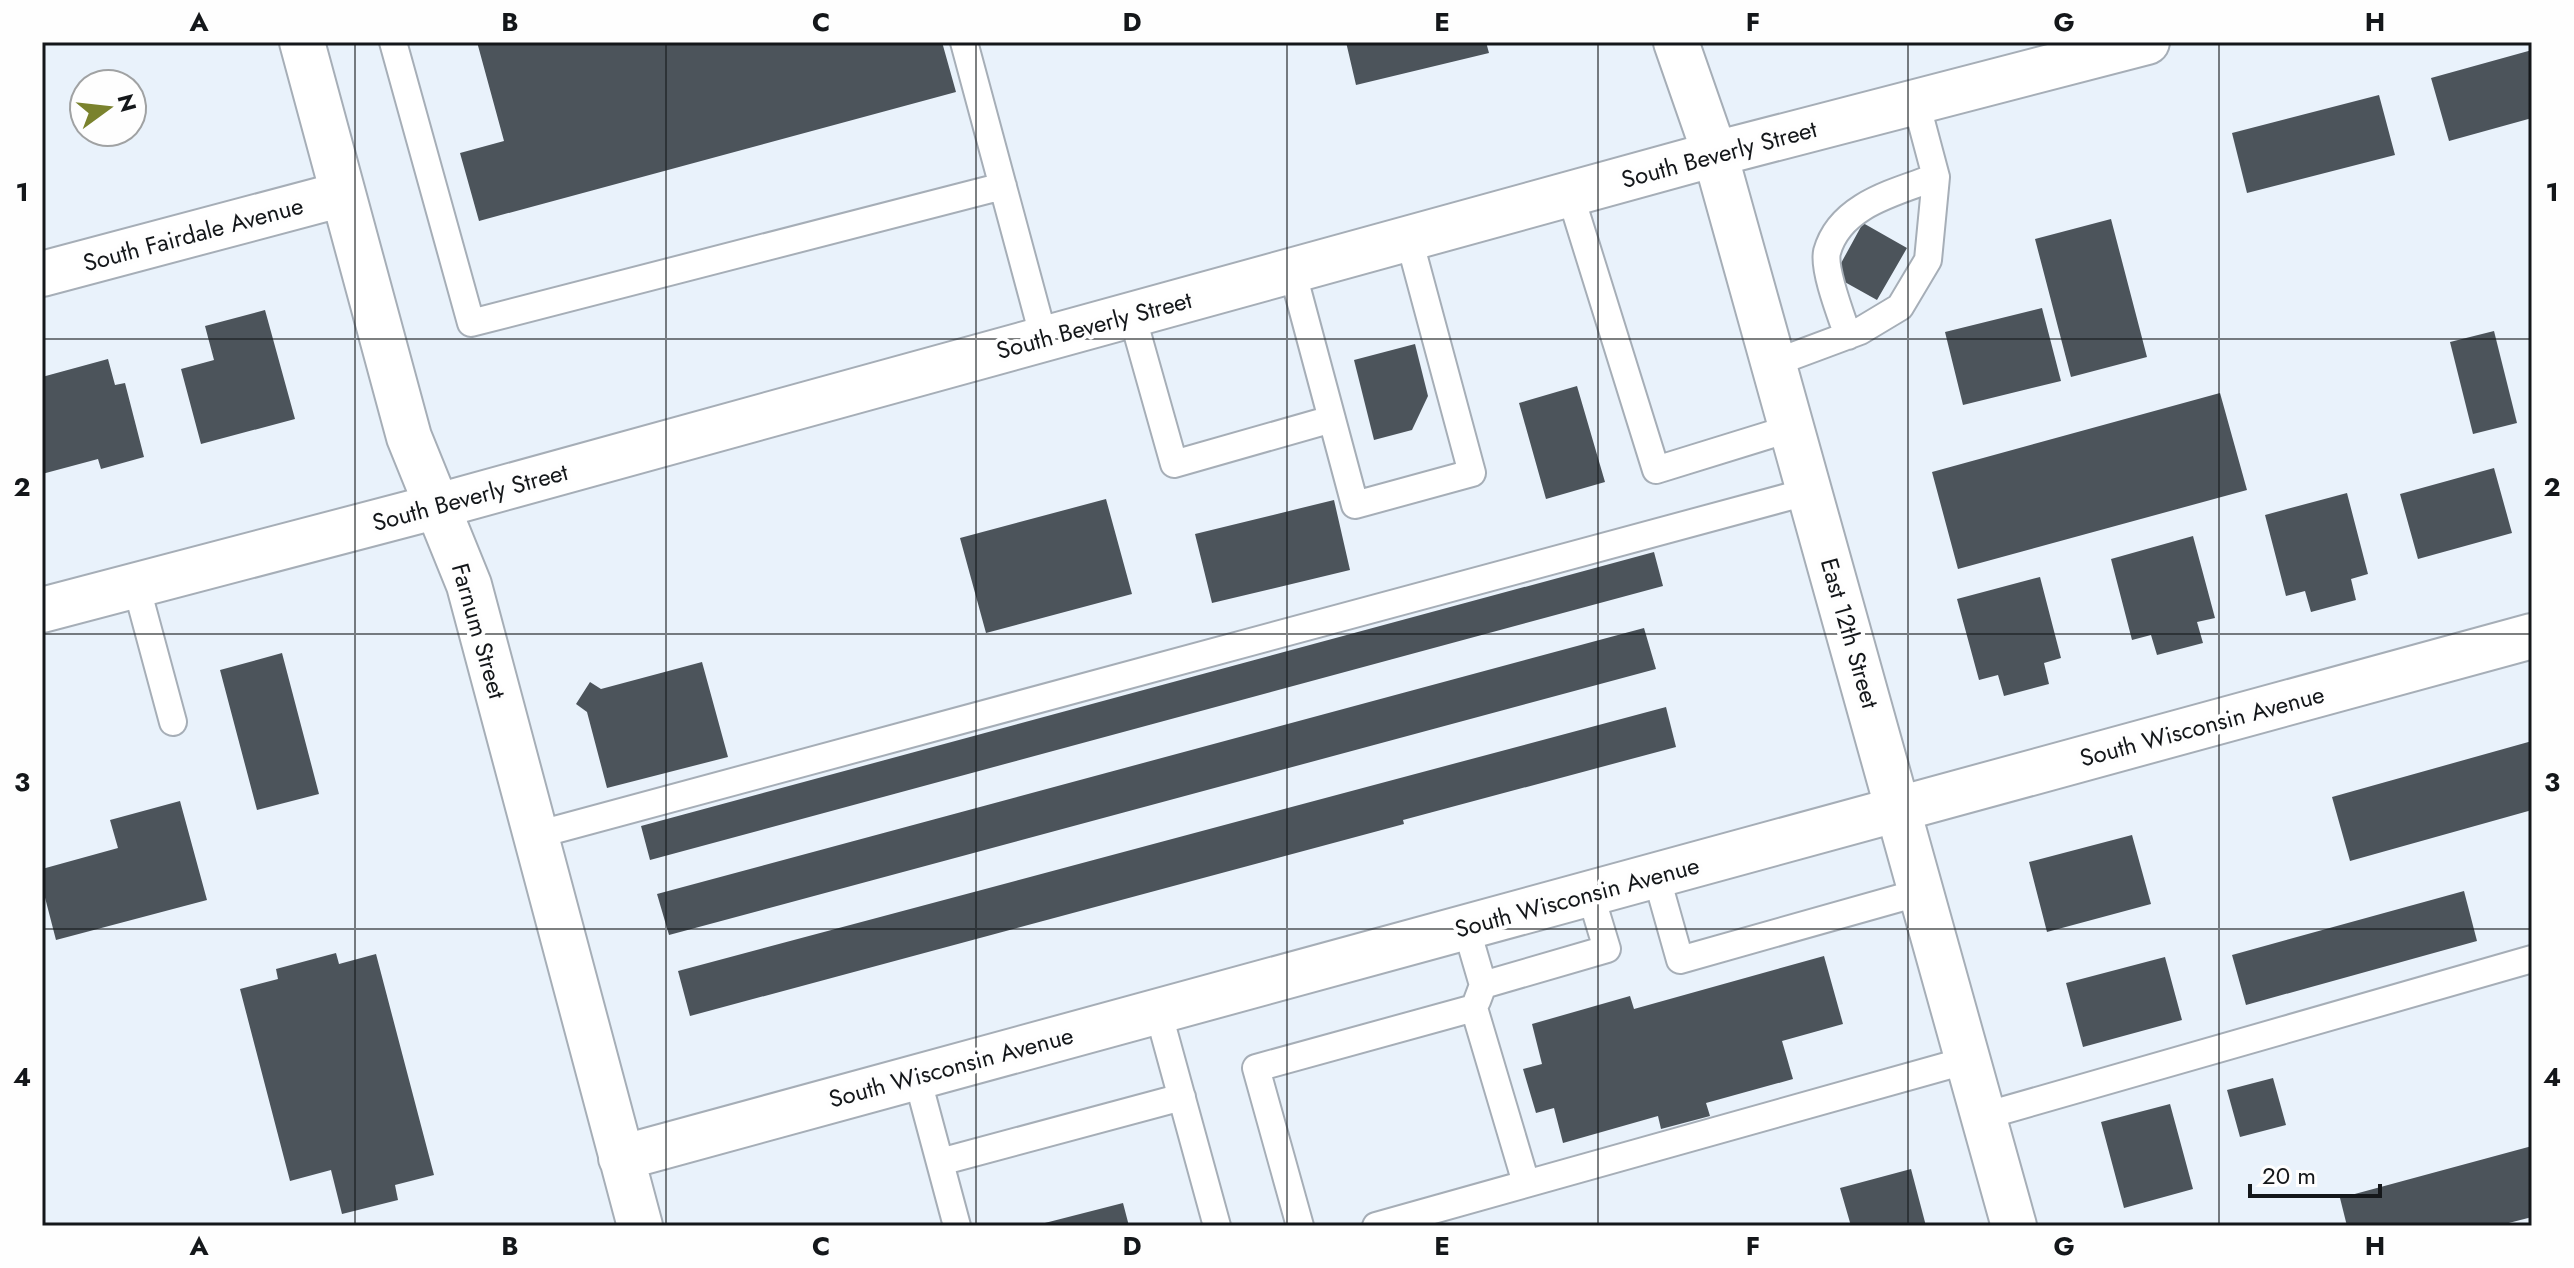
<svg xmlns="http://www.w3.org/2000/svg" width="2574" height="1268" font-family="Jost,sans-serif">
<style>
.building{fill:#4c545b}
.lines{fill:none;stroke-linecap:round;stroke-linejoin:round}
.lane-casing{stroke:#a6aeb7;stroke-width:30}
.street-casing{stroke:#a6aeb7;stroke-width:48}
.secondary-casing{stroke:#a6aeb7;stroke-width:48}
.lane{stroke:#fff;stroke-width:26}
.street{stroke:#fff;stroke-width:44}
.secondary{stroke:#fff;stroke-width:44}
.grid{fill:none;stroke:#14171a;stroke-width:2;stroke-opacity:0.55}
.labels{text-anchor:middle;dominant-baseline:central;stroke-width:8;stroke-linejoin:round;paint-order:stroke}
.street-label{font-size:24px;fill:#14171a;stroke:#fefefe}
.neatline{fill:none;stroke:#14171a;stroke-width:3}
.grid-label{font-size:26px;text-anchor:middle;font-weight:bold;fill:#14171a}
</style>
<rect width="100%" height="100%" fill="#e9f2fb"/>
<path class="building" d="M477,42h465l14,50 -477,129 -19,-68 44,-12z
M1346,42h140l3,11 -133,32z
M2532,50v68l-83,23 -18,-63z
M2379,95l16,60 -148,38 -15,-60z
M2111,219l36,138 -76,20 -36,-138z
M1863,223l44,25 -30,52 -43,-24z
M2042,308l19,73 -98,24 -18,-73z
M265,310l30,109 -94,25 -20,-75 33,-9 -9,-34z
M2494,331l23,92 -44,11 -23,-92z
M1415,344l13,52 -16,34 -38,10 -20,-80z
M108,359l7,26 10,-2 19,74 -43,12 -3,-10 -56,15v-97z
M1577,386l28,96 -59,17 -27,-96z
M2220,393l27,97 -289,79 -26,-97z
M2494,468l18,65 -94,26 -18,-65z
M2347,493l21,81 -17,5 5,21 -45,12 -6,-21 -19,5 -21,-81z
M1106,499l26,95 -146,39 -26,-95z
M1334,500l16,70 -138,33 -17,-69z
M2193,536l22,82 -18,4 6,21 -46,12 -6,-20 -19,5 -21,-81z
M1654,552l9,34 -1013,274 -9,-34z
M2040,577l21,81 -17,5 5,21 -45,12 -6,-21 -19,5 -22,-81z
M1644,628l12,41 -987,266 -12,-41z
M282,653l37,141 -62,16 -37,-140z
M702,662l26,95 -121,31 -20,-76 -11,-8 14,-22 11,7z
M1666,707l10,40 -273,73 1,4 -714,192 -12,-45z
M2532,741v69l-182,51 -18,-64z
M180,801l27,99 -151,40 -14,-54v-17l76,-21 -8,-28z
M2132,835l19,69 -104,28 -18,-70z
M2464,891l13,50 -231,64 -14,-50z
M336,953l3,11 37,-10 58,221 -39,10 3,15 -56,14 -11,-44 -41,11 -50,-192 38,-10 -2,-10z
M1824,956l19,68 -61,17 11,38 -87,24 4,13 -49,13 -3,-13 -95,27 -9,-35 -18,5 -13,-44 19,-5 -10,-40 98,-28 4,13z
M2165,957l17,63 -99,27 -17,-64z
M2273,1078l13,47 -46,12 -13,-47z
M2170,1104l23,85 -69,19 -23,-86z
M2532,1146v71l-35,9h-150l-7,-28z
M1911,1169l15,57h-75l-11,-38z
M1123,1203l6,23h-92v-1z"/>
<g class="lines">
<g class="lane-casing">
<path id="lane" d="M393,42l78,281 532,-137
M964,42l80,297
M1570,194l86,276 136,-42
M1292,270l63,235 117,-32 -63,-234
M1132,315l42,149 158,-45
M1848,336c-6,-18 -25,-66 -21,-84 13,-48 70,-60 109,-75
M1774,363l86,-32 40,-24 28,-47 8,-83 -20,-75
M136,585l37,137
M536,835l1274,-344
M1656,875l24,85 241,-68
M1466,927l17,58 -6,16
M1483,985l124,-36 -17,-56
M1158,1011l59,215
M917,1077l40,149
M1984,1116l548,-157
M940,1162l242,-65
M1300,1226l-44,-158 218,-60 52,175
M1376,1226l592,-166"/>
</g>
<g class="street-casing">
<path id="street" d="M302,42l107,395 60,148 171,641
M42,274l301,-80
M621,1158l1911,-522"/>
</g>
<g class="secondary-casing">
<path id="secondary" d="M1676,42l39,112 299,1072
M42,610l396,-104 1277,-352 432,-112"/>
</g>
<use href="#lane" class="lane"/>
<use href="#street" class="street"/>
<use href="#secondary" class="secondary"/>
</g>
<path class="grid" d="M355,42v1184M666,42v1184M976,42v1184M1287,42v1184M1598,42v1184M1908,42v1184M2219,42v1184M42,339h2490M42,634h2490M42,929h2490"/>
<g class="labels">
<g class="street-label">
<text transform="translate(1719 154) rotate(-15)">South Beverly Street</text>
<text transform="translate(193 234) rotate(-15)">South Fairdale Avenue</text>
<text transform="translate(1094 325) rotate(-15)">South Beverly Street</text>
<text transform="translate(470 497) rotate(-15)">South Beverly Street</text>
<text transform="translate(479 631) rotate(74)">Farnum Street</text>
<text transform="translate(1850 633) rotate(74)">East 12th Street</text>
<text transform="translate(2202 726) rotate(-15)">South Wisconsin Avenue</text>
<text transform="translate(1577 897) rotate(-15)">South Wisconsin Avenue</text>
<text transform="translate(951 1067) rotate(-15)">South Wisconsin Avenue</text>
</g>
</g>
<rect width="2574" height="1268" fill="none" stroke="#fefefe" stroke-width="88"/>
<g transform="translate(108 108) rotate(75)"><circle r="38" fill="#fefefe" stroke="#a0a2a3" stroke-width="2"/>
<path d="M0-6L14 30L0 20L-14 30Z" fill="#7a822d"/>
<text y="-12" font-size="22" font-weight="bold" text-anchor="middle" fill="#14171a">N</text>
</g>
<path d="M2250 1184v12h130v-12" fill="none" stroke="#14171a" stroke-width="4"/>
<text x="2262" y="1184" font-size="24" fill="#14171a" stroke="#fefefe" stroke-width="6" paint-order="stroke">20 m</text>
<rect x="44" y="44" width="2486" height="1180" class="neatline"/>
<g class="grid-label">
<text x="199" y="31">A</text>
<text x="510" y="31">B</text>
<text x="821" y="31">C</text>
<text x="1132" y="31">D</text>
<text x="1442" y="31">E</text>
<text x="1753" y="31">F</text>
<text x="2064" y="31">G</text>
<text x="2375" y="31">H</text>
<text x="22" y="201">1</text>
<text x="2552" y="201">1</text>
<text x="22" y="496">2</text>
<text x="2552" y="496">2</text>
<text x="22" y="791">3</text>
<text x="2552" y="791">3</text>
<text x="22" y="1086">4</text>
<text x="2552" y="1086">4</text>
<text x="199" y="1255">A</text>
<text x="510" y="1255">B</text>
<text x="821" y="1255">C</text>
<text x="1132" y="1255">D</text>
<text x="1442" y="1255">E</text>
<text x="1753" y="1255">F</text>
<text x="2064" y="1255">G</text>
<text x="2375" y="1255">H</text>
</g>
</svg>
